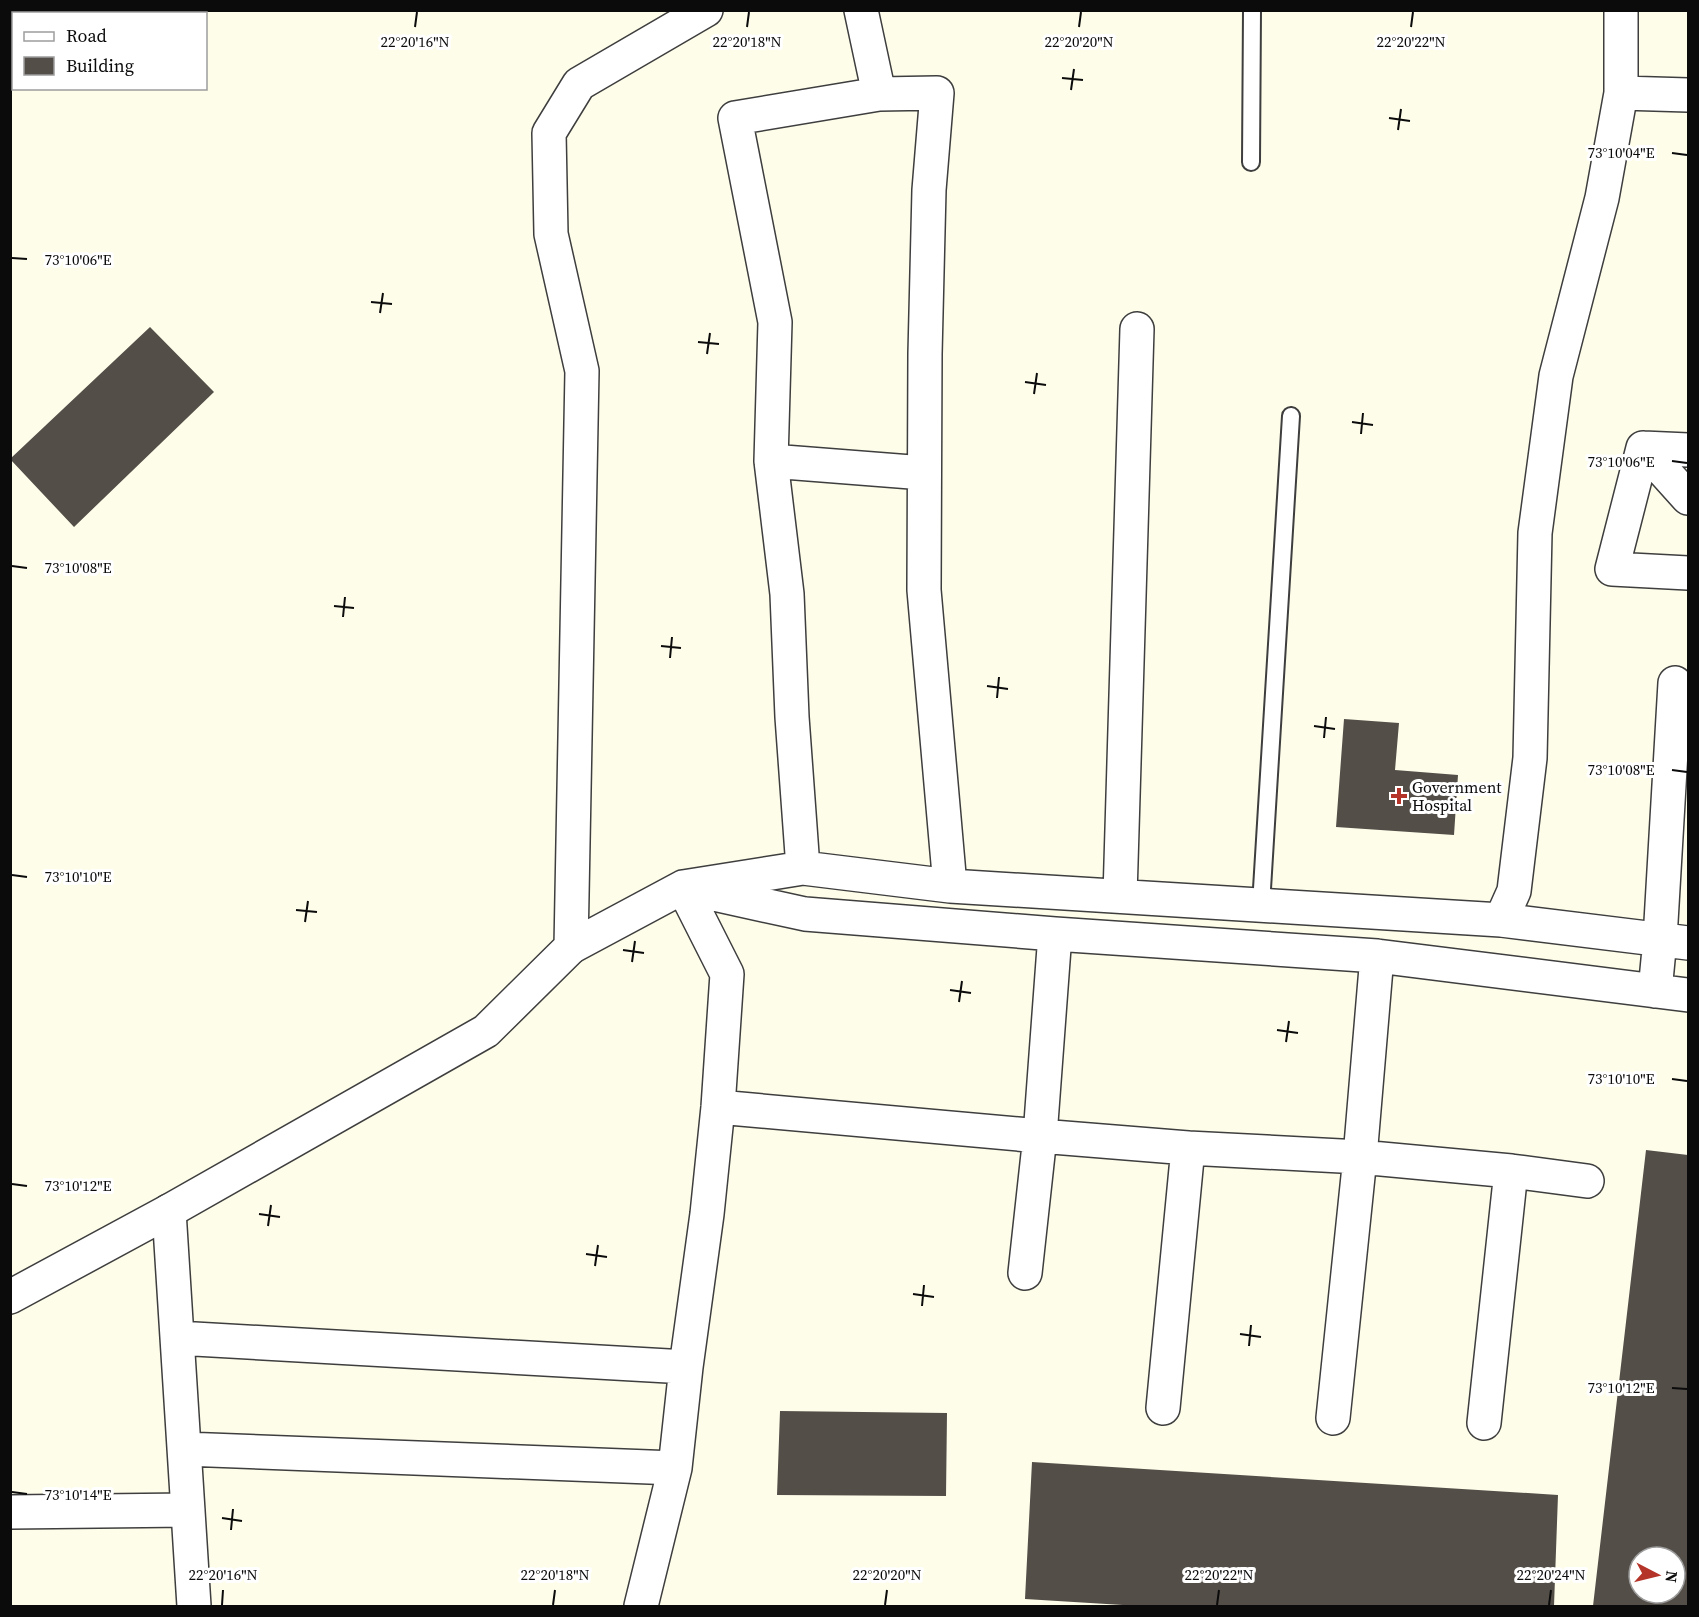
<svg xmlns="http://www.w3.org/2000/svg" width="1699" height="1617" font-family="'Source Serif 4',serif">
<style>
.building{fill:#534e48;fill-rule:evenodd}
.lines{fill:none;stroke-linecap:round;stroke-linejoin:round}
.service-casing{stroke:#3e3e3e;stroke-width:20}
.minor-casing{stroke:#3e3e3e;stroke-width:36}
.tertiary-casing{stroke:#3e3e3e;stroke-width:36}
.service{stroke:#fff;stroke-width:16}
.minor{stroke:#fff;stroke-width:33}
.tertiary{stroke:#fff;stroke-width:33}
.ticks{fill:none;stroke:#0b0b0b;stroke-width:2}
.poi-dot{fill:#b53429;stroke:#fff;stroke-width:2}
.labels{text-anchor:middle;dominant-baseline:central;stroke-width:6;stroke-linejoin:round;paint-order:stroke}
.poi-label{font-size:16px;fill:#0b0b0b;stroke:#fff;text-anchor:start}
.ticks-label{font-size:15px;text-anchor:middle;fill:#0b0b0b;stroke:#fff;stroke-width:6;stroke-linejoin:round;paint-order:stroke}
</style>
<rect width="100%" height="100%" fill="#fefdea"/>
<path class="building" d="M150,327l64,65 -140,135 -64,-68z
M1344,719l55,4 -4,47 63,5 -4,60 -118,-8z
M1646,1150l42,5v451h-95zM1639,1557h36v36h-36z
M780,1411l167,2 -1,83 -169,-1z
M1032,1462l526,33 -4,111h-415l-114,-7z"/>
<g class="lines">
<g class="service-casing">
<path id="service" d="M1251,162l1,-152
M1261,905l30,-489"/>
</g>
<g class="minor-casing">
<path id="minor" d="M1621,93l67,2
M879,94l58,-1 -8,97 -4,164 -1,236 26,296
M1643,448l45,50
M1688,450l-45,-2 -31,121 76,4
M771,461l153,12
M803,868l-11,-151 -5,-123 -16,-133 4,-139 -40,-204 144,-24 -18,-84
M683,887l44,87 -9,133 -11,107 -21,153
M700,891l105,23 250,20 322,22 311,39
M1120,896l17,-567
M1501,920l13,-29 16,-133 5,-225 21,-157 46,-178 19,-105v-83
M1055,934l-15,202 148,12 172,9 17,-201
M571,947l112,-60 120,-19 147,18 551,34 187,23
M1655,991l5,-52 15,-256
M718,1107l322,29 -15,137
M169,1211l25,395
M177,1338l509,29 -11,101 -34,138
M1163,1408l25,-260
M1333,1418l27,-261 151,14 76,10
M1484,1423l27,-252
M184,1449l491,19
M10,1512l178,-2"/>
</g>
<g class="tertiary-casing">
<path id="tertiary" d="M10,1297l159,-86 317,-180 85,-84 11,-576 -31,-137 -2,-101 30,-49 127,-74"/>
</g>
<use href="#service" class="service"/>
<use href="#minor" class="minor"/>
<use href="#tertiary" class="tertiary"/>
</g>
<path class="ticks" d="M415,27l2,-15M747,27l2,-15M1079,27l2,-15M1411,27l2,-15M1062,78l21,2M1071,90l3,-21M1389,118l21,3M1398,130l3,-21M1672,153l15,2M12,258l15,1M371,302l21,2M380,313l3,-20M698,342l21,2M707,354l3,-21M1025,382l21,3M1034,394l3,-21M1352,422l21,3M1361,434l2,-21M1672,461l15,2M12,566l15,2M334,606l20,2M343,617l2,-20M661,646l20,2M670,658l2,-21M987,686l21,3M997,698l2,-21M1314,726l21,3M1324,738l2,-21M1672,770l15,2M12,875l15,2M296,910l21,2M305,922l3,-21M623,950l21,3M632,962l3,-21M950,990l21,3M959,1002l3,-21M1277,1030l21,3M1286,1042l3,-21M1672,1079l15,2M12,1184l15,2M259,1214l21,3M268,1226l3,-21M586,1254l21,3M595,1266l3,-21M913,1294l21,3M922,1306l2,-21M1240,1334l21,3M1249,1346l2,-21M1672,1388l15,1M12,1492l15,2M222,1518l20,3M231,1530l2,-21M222,1605l1,-15M553,1605l2,-15M885,1605l2,-15M1217,1605l2,-15M1549,1605l2,-15"/>
<path class="poi-dot" d="M1396 787h6v6h6v6h-6v6h-6v-6h-6v-6h6z"/>
<g class="labels">
<g class="poi-label">
<text x="1412" y="787">Government<tspan x="1412" dy="18">Hospital</tspan></text>
</g>
</g>
<g class="ticks-label">
<text x="415" y="47">22°20'16"N</text>
<text x="747" y="47">22°20'18"N</text>
<text x="1079" y="47">22°20'20"N</text>
<text x="1411" y="47">22°20'22"N</text>
<text x="1621" y="158">73°10'04"E</text>
<text x="78" y="265">73°10'06"E</text>
<text x="1621" y="467">73°10'06"E</text>
<text x="78" y="573">73°10'08"E</text>
<text x="1621" y="775">73°10'08"E</text>
<text x="78" y="882">73°10'10"E</text>
<text x="1621" y="1084">73°10'10"E</text>
<text x="78" y="1191">73°10'12"E</text>
<text x="1621" y="1393">73°10'12"E</text>
<text x="78" y="1500">73°10'14"E</text>
<text x="223" y="1580">22°20'16"N</text>
<text x="555" y="1580">22°20'18"N</text>
<text x="887" y="1580">22°20'20"N</text>
<text x="1219" y="1580">22°20'22"N</text>
<text x="1551" y="1580">22°20'24"N</text>
</g>
<rect width="1699" height="1617" fill="none" stroke="#0b0b0b" stroke-width="24"/>
<rect x="12" y="12" width="195" height="78" fill="#ffffff" stroke="#9d9d9d" stroke-width="1.5"/>
<rect x="24" y="32" width="30" height="9" fill="#ffffff" stroke="#9d9d9d" stroke-width="1.5"/>
<text x="66" y="42" font-size="18" fill="#0b0b0b">Road</text>
<rect x="24" y="57" width="30" height="18" fill="#534e48" stroke="#9d9d9d" stroke-width="1.5"/>
<text x="66" y="72" font-size="18" fill="#0b0b0b">Building</text>
<g transform="translate(1657 1575) rotate(97)"><circle r="28" fill="#ffffff" stroke="#9d9d9d" stroke-width="1.5"/>
<path d="M0-4.5L10 22L0 15L-10 22Z" fill="#b53429"/>
<text y="-9" font-size="16" font-weight="bold" text-anchor="middle" fill="#0b0b0b">N</text>
</g>
</svg>
